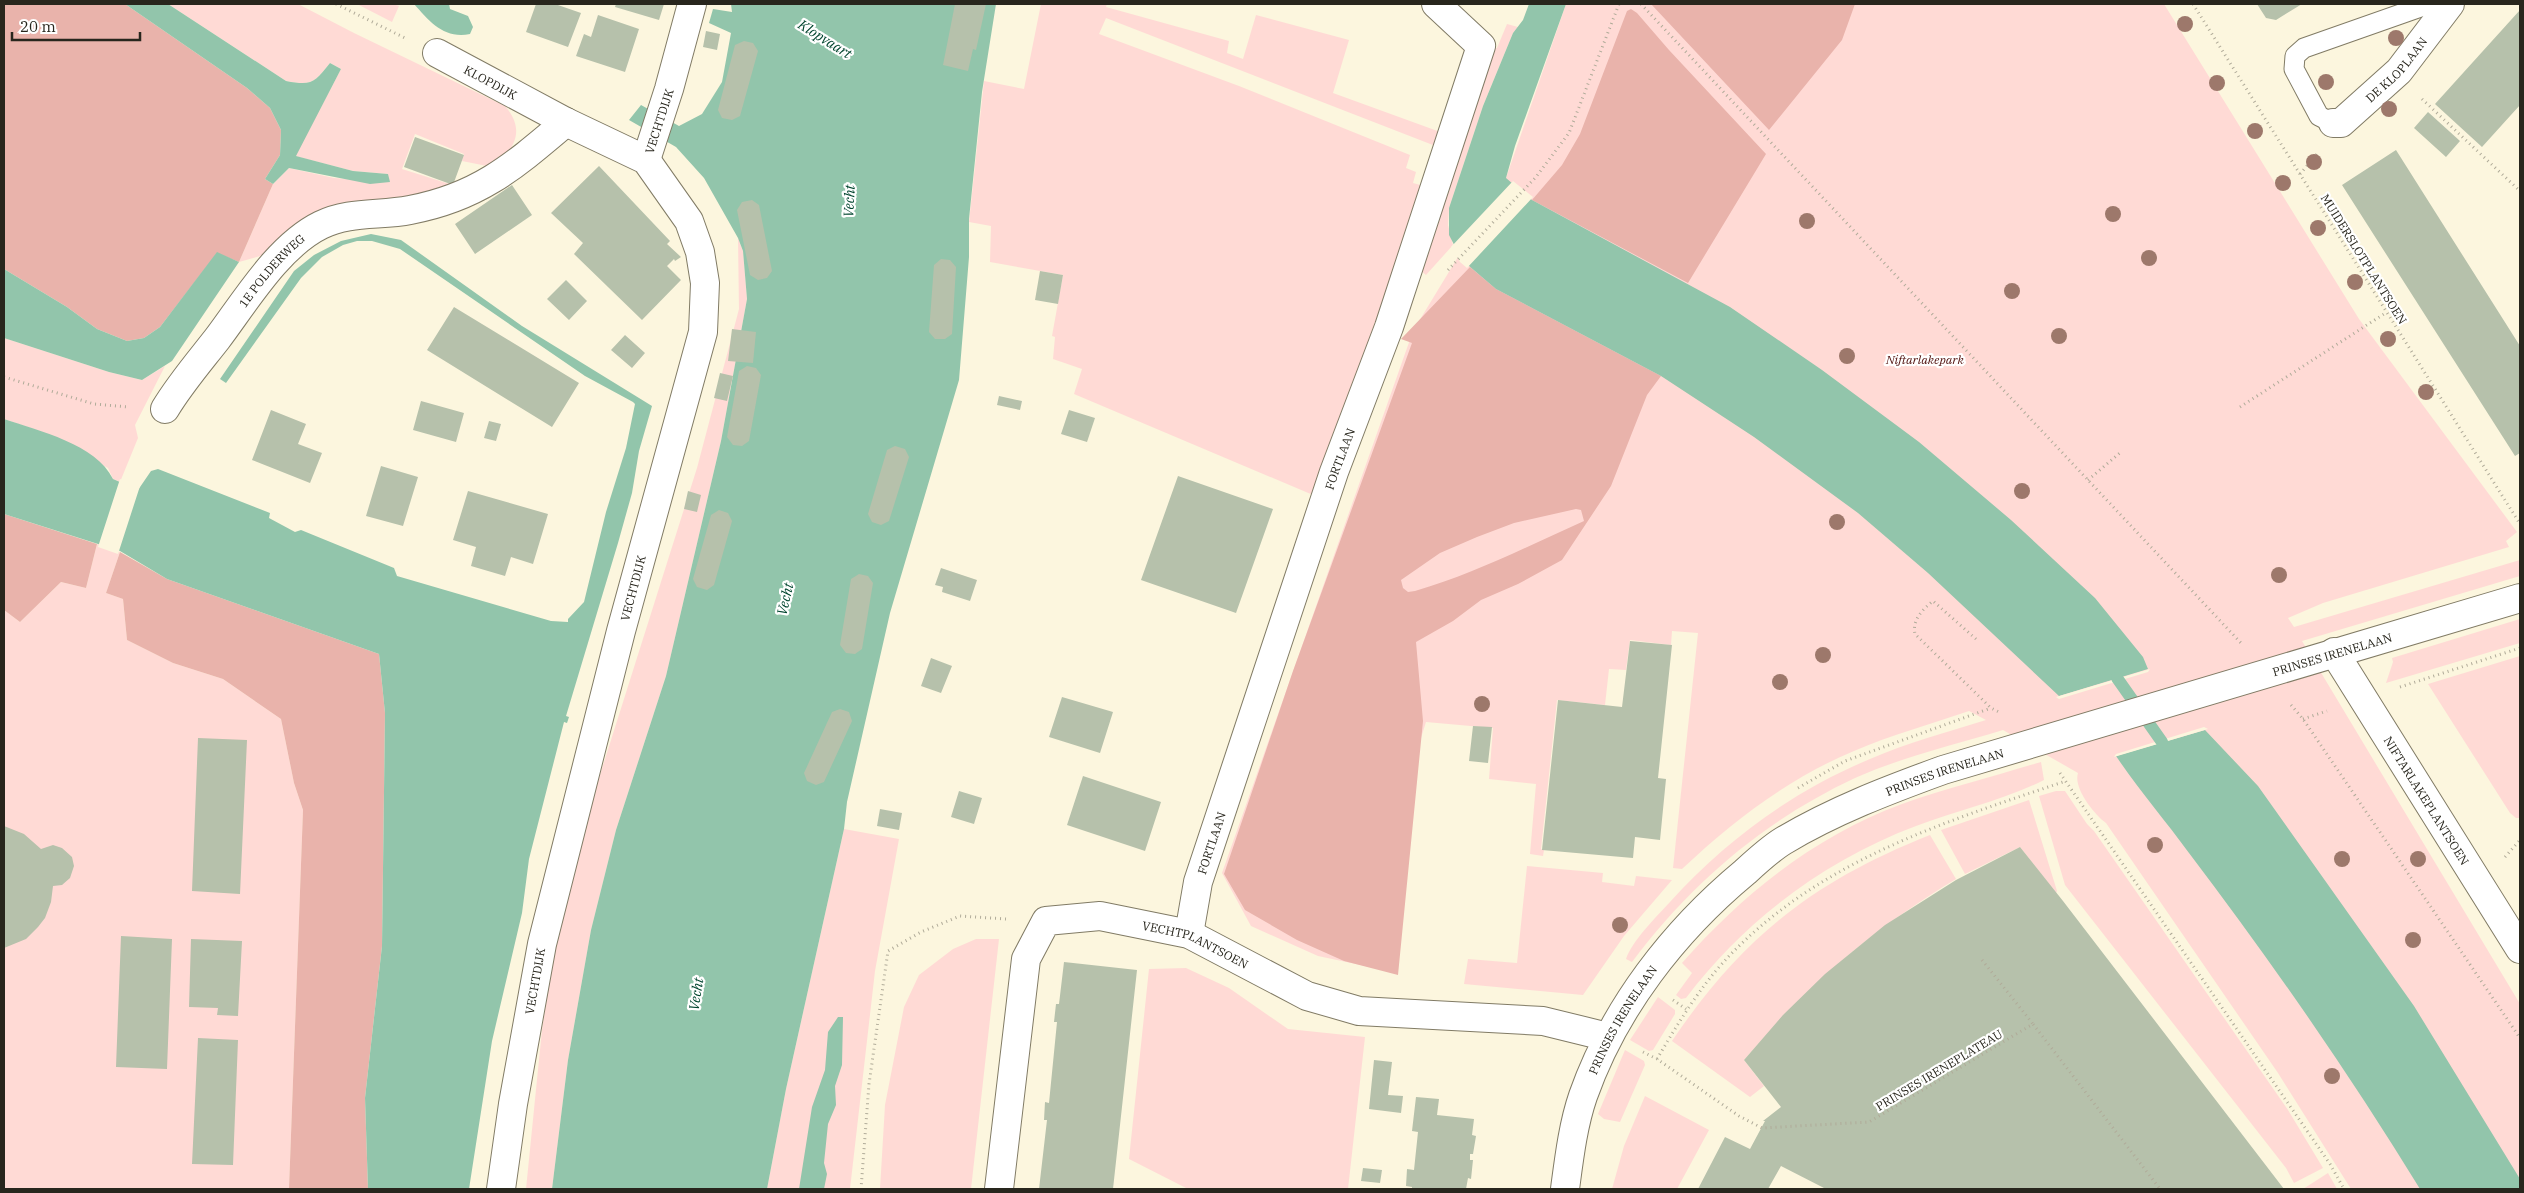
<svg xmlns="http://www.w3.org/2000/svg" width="2524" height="1193" font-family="'IBM Plex Serif',serif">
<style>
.green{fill:#ffdad5}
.forest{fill:#e9b3ab;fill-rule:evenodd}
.water{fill:#92c5ab}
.pier{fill:#fcf6de}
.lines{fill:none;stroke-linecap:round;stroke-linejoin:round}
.stream{stroke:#92c5ab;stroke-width:12}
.building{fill:#b6c1ab}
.service-casing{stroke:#817b65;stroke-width:21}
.minor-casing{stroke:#817b65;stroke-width:30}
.tertiary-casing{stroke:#817b65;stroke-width:30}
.path{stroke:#b0ab99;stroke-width:3;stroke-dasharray:1 4;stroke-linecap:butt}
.service{stroke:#fff;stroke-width:19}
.minor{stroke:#fff;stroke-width:28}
.tertiary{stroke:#fff;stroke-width:28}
.tree{fill:#9d786b}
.labels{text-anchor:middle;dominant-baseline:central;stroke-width:4.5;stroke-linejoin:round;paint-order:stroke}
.street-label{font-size:12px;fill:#28261d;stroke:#fff}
.park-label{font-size:12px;font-style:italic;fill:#50100d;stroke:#fff}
.water-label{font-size:14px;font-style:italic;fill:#00452e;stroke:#fff}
</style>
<rect width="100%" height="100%" fill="#fcf6de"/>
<path class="green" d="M168,4h130l56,29 151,73c21,24 10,44 -13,61l-30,-6 2,-7 -49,-20 -13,35 57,18 -195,68 -25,7 34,-78 16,-16 45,10 55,4 -1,-8 -35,-3 -58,-15 46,-87 -11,-6c-16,20 -18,23 -44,18z
M357,4h36l6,2 -7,16z
M1041,4h66l-1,3 123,34 -2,12 16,6 13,-44 93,25 -16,53 110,40 -5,14 -332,-129 -7,16 140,52 171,69 -4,13 10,4 -3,11 11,3 -111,309 -239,-101 8,-25 -29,-10 2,-22 -3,-1 11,-61 -73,-13 1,-36 -22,-4 15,-141 40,8z
M1566,4h598l195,315 158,213 -11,9 3,6 -186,56 -35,15 6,9 226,-67v16l-218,65 218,363v185h-169l-73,-116 -172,-250c-12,-9 -33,-35 -28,-50l-75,-43c-49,15 -101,27 -148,48 -90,42 -164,105 -223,184l-6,-3c6,-18 31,-43 44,-57 56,-62 123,-111 200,-143 37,-16 77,-27 116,-39l-17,-9c-38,13 -78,24 -115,40 -65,27 -121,70 -172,118l-9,-1 25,-235 -26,-2 -1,14 -41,-5 -4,30 -17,-1 -4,36 -48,-5 -16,149 3,1 -1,6 -13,-2 6,-70 -47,-5 4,-51 -67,-6 -24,76 -32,169 -52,-11 -67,-30 -29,-53 191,-542 93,-153z
M1507,24l11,3 -5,6 -30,73 -34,102 -1,17 5,20 -27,30 -7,-6 73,-220 5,-1z
M738,238l5,13 4,48 -26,142 -55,235 -50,154 -25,100 -23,130 -16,129h-26l16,-159 10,-68 35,-146 110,-348 42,-159z
M4,338l105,34 33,8 23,-14 -30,59 3,13 -18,44 -7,-3 -5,-11 -66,-36 -38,-13z
M97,544l23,8 -14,41 17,6 4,41 46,23 50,16 58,40 13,64 9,27 -14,379h-285v-579l16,12 41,-40 25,6z
M2520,619v24l-134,40 7,-21 -1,-4z
M2520,656v162h-4l-6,-5 -82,-129z
M2041,762l3,18c-40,20 -86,30 -128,46 -91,34 -172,95 -230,172l-5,1 -5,-4 16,-22 -10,-10c61,-69 133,-127 220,-159 46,-16 93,-28 139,-42z
M2056,791h9l22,33 7,7 194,279 35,58 -29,15 -8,-15 -221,-283 -26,-89z
M2029,800l28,91 -1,2 -36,-46 -55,27 -24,-44z
M844,829l55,10 -24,132 -25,218h-83l19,-100z
M1930,835l26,44c-86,52 -147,105 -212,181l20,26 -14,11 -78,-56c70,-104 142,-160 258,-206z
M1527,866l76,7 -1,9 32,4 2,-10 36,4 -48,56 -41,59 -119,-11 4,-25 49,4z
M976,939h23l-28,250h-91l5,-84 19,-98 15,-32 34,-26z
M1186,968l43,20 59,41 77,8 -17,152h-160l-59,-30 20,-190z
M1658,997l17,13v4l-22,36 -4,1 -19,-11z
M1625,1050l19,11 1,4 -25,57 -16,-3 -6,-5z
M1645,1096l64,34 -32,59h-65l12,-43z
M2328,1173l9,16h-34z"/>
<path class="forest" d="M4,4h121l122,84 23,20 11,22 -1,25 -15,24 8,5 -34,78 -22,-9 -57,74 -16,11 -17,3 -30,-12 -30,-22 -63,-38z
M1651,4h204l-13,36 -73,90z
M1631,9l6,4 32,37 97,104 -78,129 -156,-83 30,-35 18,-31 47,-123z
M1470,267l26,22 165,87 -14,19 -36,91 -49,74 -44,24 -37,16 -28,21 -37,21 7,79 -25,254 -54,-14 -47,-21 -52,-30 -21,-36 69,-203 119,-328 -11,-4zM1576,509l5,1 3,11c-56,25 -110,53 -169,70l-7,1 -5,-4 -2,-8 39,-27 37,-16 37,-14z
M4,514l93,30 -11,44 -25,-6 -41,40 -16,-12z
M120,552l47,27 212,75 6,59 -3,233 -17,152 3,91h-79l14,-379 -9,-27 -13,-64 -58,-40 -50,-16 -46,-23 -4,-41 -17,-6z"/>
<path class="water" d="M125,4h43l118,77c26,5 28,2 44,-18l11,6 -45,87 57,15 35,3 2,8 -20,2 -81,-16 -16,16 -8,-5 15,-24 1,-25 -11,-22 -23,-20z
M414,4h35l1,5 18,7 5,11 -3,7c-26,5 -40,-12 -56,-30z
M731,4h265l-14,88 -13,127v38l-10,123 -69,233 -43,189 -3,27 -58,260 -19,100h-215l16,-129 23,-130 25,-100 50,-154 55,-235 26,-142 -4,-48 -5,-13 -34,-60 -28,-31 -47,-27 12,-15 38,21 23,-12 20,-32 9,-49 -22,-10 4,-14 19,3z
M1529,4h37l-51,142 -9,32 26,22 198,107 92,63 97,72 92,78 84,78 48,59 5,12 -89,27 -131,-123 -70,-60 -104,-76 -93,-61 -165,-87 -34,-29 -13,-25v-27l34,-102 30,-73 10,-13z
M371,234l30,6 121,86 130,80 -13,45 -7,42 -14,50 -52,173 3,1 -2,6 -3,-1 -35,137 -7,54 -30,128 -23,148h-101l-3,-91 17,-152 3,-233 -6,-59 -212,-75 -47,-28 -116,-37v-95c35,12 92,25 109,60l25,11 13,-19 7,-2 112,44 -1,5 26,14 6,-2 93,38 3,8 154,45 17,1v-3l16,-17 22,-90 20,-64 9,-44 -2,-2 -48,-26 -185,-127 -28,-8h-15l-14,4 -21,12 -21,21 -75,105 -6,-4 74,-108 20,-16 27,-14z
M217,252l22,10 -67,99 -30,19 -33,-8 -105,-34v-69l63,38 30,22 30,12 17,-3 16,-11z
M2205,730l53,56 156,220 106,173v10h-100c-71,-116 -149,-228 -231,-336 -24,-33 -50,-63 -73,-97z
M838,1017h5l-1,48 -7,21 1,19 -8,19 -4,39 3,11 -3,15h-25l13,-82 13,-37 3,-38z"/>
<path class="pier" d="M1513,181l20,16 -66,71 -7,-6 -9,-15z
M120,479l18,8 3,-4 -23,71 -20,-7z
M2150,669l-2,3 -89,27 -3,-2z
M2204,727l4,2 -94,28 2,-3z"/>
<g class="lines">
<path class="stream" d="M2117,678l45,64"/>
</g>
<path class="building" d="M536,4h19l26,9 -13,34 -42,-15z
M616,4h48l-5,16 -44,-13z
M955,4h31l-10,46 -3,-1 -5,22 -25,-6z
M2257,4h45l-26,16 -10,-2z
M2520,10v95l-38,42 -47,-43z
M598,15l41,14 -14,43 -49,-16 8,-22 7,3z
M706,31l14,3 -3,16 -14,-3z
M744,41l9,2 5,8 -18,65 -8,4 -10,-2 -4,-8 17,-65z
M2428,112l32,29 -14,16 -32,-29z
M415,137l49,18 -11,30 -49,-18z
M2396,150l124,196v107l-5,3 -173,-271z
M599,166l71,75 -3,3 14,13 -6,4 -1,-2 -7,7 14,14 -39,40 -68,-66 9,-11 -32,-30z
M512,185l20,30 -57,39 -20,-30z
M752,200l7,5 13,66 -5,7 -9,2 -8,-5 -13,-65 5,-8z
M941,259l9,1 6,7 -4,67 -7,5h-10l-6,-7 5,-67z
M1040,271l23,4 -5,29 -23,-4z
M566,280l21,21 -18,19 -22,-21z
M454,307l125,76 -27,44 -125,-77z
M732,329l24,3 -3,31 -25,-2z
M625,335l20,18 -13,15 -21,-18z
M747,366l9,2 5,7 -12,66 -7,5 -9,-1 -6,-8 12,-66z
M720,373l13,3 -6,25 -13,-3z
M999,396l23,5 -2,9 -23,-5z
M421,401l43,12 -8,29 -43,-12z
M271,410l35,14 -8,20 24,9 -12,30 -58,-23z
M1069,410l26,8 -8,24 -26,-8z
M489,421l12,3 -5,17 -12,-3z
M895,446l10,3 4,8 -20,64 -8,4 -9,-3 -4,-8 19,-64z
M381,466l37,11 -15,49 -37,-10z
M1178,476l95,33 -37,104 -95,-33z
M468,491l80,23 -15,50 -22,-7 -6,19 -34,-10 5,-19 -23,-7z
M688,491l13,4 -4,17 -13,-3z
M719,510l9,3 4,8 -18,64 -7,5 -10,-3 -4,-8 18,-64z
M941,568l36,12 -7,21 -28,-9 1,-5 -8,-2z
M859,574l9,2 5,7 -11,66 -7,5 -9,-1 -6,-8 11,-66z
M1630,641l42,4 -14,133 8,1 -6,61 -25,-3 -2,21 -91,-8 16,-150 64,7z
M931,658l21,8 -11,27 -20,-7z
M1062,697l51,15 -13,41 -51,-16z
M840,709l9,3 3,9 -28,61 -8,3 -9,-4 -3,-8 28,-61z
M1473,726l19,1 -4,36 -19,-2z
M198,738l49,2 -7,154 -48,-3z
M1083,776l78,26 -16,49 -78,-26z
M959,791l23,7 -8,26 -23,-7z
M880,809l22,4 -3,17 -22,-4z
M4,826l20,8 17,15 12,-4 9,3 10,9 2,9 -4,12 -8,7 -9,1 -2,16 -6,16 -7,9 -12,12 -22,9z
M2020,847l43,54 221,288h-461l1,-1 -43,-22 -13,23h-70l27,-52 25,12 15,-28h-2l18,-14 -37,-47 39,-45 42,-41 60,-49 71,-45z
M121,936l51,3 -5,130 -51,-2z
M191,939l51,2 -4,75 -21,-1 1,-7 -29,-1z
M1064,962l73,8 -24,219h-74l8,-69h-3l1,-18 4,1 8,-81h-3l2,-18h3z
M198,1038l40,2 -5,125 -41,-1z
M1374,1060l18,2 -4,33 15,1 -2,17 -32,-4z
M1416,1097l23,2 -2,16 37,4 -2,16 4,1 -3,18h-3v6h3l-2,19 -3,-1 -2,11h-54v-2l-6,-1 1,-17 7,1 4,-38 -6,-1z
M1363,1168l19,2 -2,13 -19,-2z"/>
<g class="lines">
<g class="service-casing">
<path id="service" d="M2333,123l-14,-7 -25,-47 1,-13 9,-8 125,-44"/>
</g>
<g class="minor-casing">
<g id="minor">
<path id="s1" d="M437,53l129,69 80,38 43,61 11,31 5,31 -2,49 -82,299 -79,313 -29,160 -12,85"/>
<path id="s2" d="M2333,123h8l58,-52 51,-67"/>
<path id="s3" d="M646,160l23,-71 23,-85"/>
<path id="s4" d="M165,409c15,-25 34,-47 52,-70 28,-37 61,-93 104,-114 28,-14 59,-9 89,-15 69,-13 104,-44 156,-88"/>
<path id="s5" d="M2334,652l186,297"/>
<path id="s6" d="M1189,934l9,-52 136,-410 55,-145 92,-281 -45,-42"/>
<path id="s7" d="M999,1189l27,-230 20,-38 54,-5 89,18 118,62 52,15 184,10 65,16"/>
</g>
</g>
<g class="tertiary-casing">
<g id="tertiary">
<path id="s8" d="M1565,1189c4,-30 8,-64 18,-93 31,-88 91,-165 162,-224 12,-11 25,-23 38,-31 50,-30 105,-51 160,-71l577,-172"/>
</g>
</g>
<path class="path" d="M336,4l69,34
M1641,4l600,639
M2193,4l327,520
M2422,99l98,92
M2300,174l17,-20
M1448,270l88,-93 33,-44 50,-129
M4,377l90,27 35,3
M2240,407l147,-95
M2088,480l33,-28
M1976,639l-43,-38c-11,9 -21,19 -18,33l76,74 10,5
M2400,687l120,-39
M2291,705l12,14 217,319
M2303,719l24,-8
M2060,773l270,391 14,25
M1798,788l47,-27 146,-53
M2505,857l15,-17
M1982,960l51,64
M1673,1000l13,9
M1643,1052l14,7 82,57 23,12 107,-6 164,-98 127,165
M1657,1059c23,-39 47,-79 80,-111 91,-90 210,-127 329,-167
M861,1189l8,-105 19,-133 33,-19 39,-16 46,3"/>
<use href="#service" class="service"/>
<use href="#minor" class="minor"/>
<use href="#tertiary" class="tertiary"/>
</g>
<g class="tree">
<circle cx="2185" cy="24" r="8"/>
<circle cx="2396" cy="38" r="8"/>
<circle cx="2326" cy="82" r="8"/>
<circle cx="2217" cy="83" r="8"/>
<circle cx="2389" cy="109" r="8"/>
<circle cx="2255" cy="131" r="8"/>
<circle cx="2314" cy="162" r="8"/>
<circle cx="2283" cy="183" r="8"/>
<circle cx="2113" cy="214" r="8"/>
<circle cx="1807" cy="221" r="8"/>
<circle cx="2318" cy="228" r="8"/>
<circle cx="2149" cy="258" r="8"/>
<circle cx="2355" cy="282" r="8"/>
<circle cx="2012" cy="291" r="8"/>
<circle cx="2059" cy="336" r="8"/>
<circle cx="2388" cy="339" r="8"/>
<circle cx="1847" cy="356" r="8"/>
<circle cx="2426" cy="392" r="8"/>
<circle cx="2022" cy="491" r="8"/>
<circle cx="1837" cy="522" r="8"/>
<circle cx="2279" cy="575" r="8"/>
<circle cx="1823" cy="655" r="8"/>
<circle cx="1780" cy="682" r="8"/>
<circle cx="1482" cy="704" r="8"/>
<circle cx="2155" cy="845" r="8"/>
<circle cx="2342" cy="859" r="8"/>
<circle cx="2418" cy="859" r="8"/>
<circle cx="1620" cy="925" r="8"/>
<circle cx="2413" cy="940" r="8"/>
<circle cx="2332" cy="1076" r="8"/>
</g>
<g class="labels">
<g class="street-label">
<text stroke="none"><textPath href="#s2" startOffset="85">DE KLOPLAAN</textPath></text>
<text stroke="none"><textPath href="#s1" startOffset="61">KLOPDIJK</textPath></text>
<text stroke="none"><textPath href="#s3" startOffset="41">VECHTDIJK</textPath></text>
<text transform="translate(2364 259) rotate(58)">MUIDERSLOTPLANTSOEN</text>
<text stroke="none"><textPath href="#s4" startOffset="175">1E POLDERWEG</textPath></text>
<text stroke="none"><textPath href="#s6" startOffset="499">FORTLAAN</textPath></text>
<text transform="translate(633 588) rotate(-75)">VECHTDIJK</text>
<text stroke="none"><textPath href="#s8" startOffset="1005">PRINSES IRENELAAN</textPath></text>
<text stroke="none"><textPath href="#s8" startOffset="600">PRINSES IRENELAAN</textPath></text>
<text stroke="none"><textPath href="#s5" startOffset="175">NIFTARLAKEPLANTSOEN</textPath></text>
<text stroke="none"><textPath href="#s6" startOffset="94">FORTLAAN</textPath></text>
<text stroke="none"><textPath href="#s7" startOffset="429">VECHTPLANTSOEN</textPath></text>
<text transform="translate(535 981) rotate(-80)">VECHTDIJK</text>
<text stroke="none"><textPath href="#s8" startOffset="181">PRINSES IRENELAAN</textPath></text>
<text transform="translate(1939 1070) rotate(-31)">PRINSES IRENEPLATEAU</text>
</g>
<g class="park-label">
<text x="1925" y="359">Niftarlakepark</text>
</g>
<g class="water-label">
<text transform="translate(825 39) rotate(32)">Klopvaart</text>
<text transform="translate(849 201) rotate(-87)">Vecht</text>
<text transform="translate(785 599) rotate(-77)">Vecht</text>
<text transform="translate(696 994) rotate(-81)">Vecht</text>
</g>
</g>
<rect width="2524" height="1193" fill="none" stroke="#28261d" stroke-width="10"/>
<path d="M12 32v8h128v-8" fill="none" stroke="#28261d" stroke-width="2.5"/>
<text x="20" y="32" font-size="15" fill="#28261d" stroke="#ffffff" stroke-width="4" paint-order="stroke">20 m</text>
</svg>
